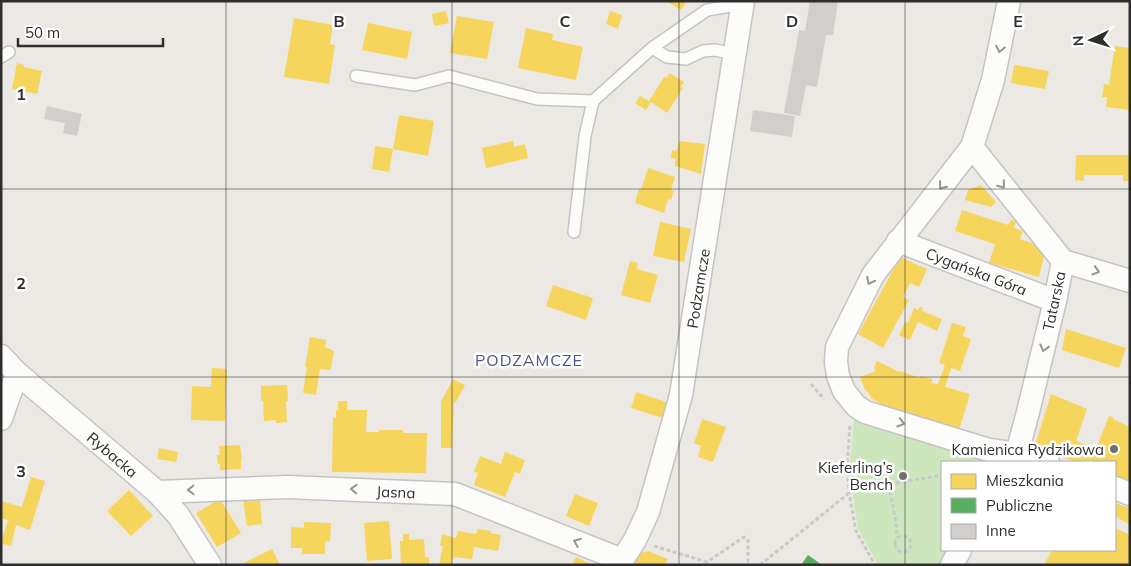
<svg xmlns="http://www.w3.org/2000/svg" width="1131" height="566" font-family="Mulish,sans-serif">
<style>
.green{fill:#cee6be}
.homes{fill:#f6d55c}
.public{fill:#5aae61}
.building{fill:#d1cecb}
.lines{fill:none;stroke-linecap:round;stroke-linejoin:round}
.service-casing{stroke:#c5c4c5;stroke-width:14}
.minor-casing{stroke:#c5c4c5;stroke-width:25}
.path{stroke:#c9c9c8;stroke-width:3;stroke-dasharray:4 2.5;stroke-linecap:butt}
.service{stroke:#fcfcfb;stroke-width:11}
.minor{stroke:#fcfcfb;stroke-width:22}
.oneway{stroke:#959594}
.grid{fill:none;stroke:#2e2e2e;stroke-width:1;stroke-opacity:0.55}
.poi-dot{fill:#706f6e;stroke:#fff;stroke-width:2}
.labels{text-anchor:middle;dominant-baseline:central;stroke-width:5;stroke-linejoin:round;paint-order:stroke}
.street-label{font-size:15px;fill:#2e2e2e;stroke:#fff}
.poi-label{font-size:15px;fill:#2e2e2e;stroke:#fff;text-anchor:end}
.neighbourhood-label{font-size:16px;letter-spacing:1px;fill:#4d5680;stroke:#fff}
.grid-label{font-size:16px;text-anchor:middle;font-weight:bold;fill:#2e2e2e;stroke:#fff;stroke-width:5;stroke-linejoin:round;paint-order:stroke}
</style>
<rect width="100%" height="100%" fill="#ece8e4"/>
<path class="green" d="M854,418l131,41 3,3h-46v88h8l-7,15h-65l-20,-36 -9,-57z"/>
<path class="homes" d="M666,1h21l-6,9z
M446,11l3,12 -15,3 -2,-12z
M610,11l12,4 -4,14 -12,-5z
M457,16l37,6 -7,37 -37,-6z
M294,18l39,7 -3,19 5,1 -6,39 -45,-7z
M368,23l44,9 -5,27 -45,-9z
M526,28l27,6 -1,6 31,7 -7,33 -58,-12z
M1115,46l15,2v62l-24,-3 1,-10h-5l2,-13 5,1z
M17,63l7,2v2l18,4 -5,23 -25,-5z
M1014,65l35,6 -4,18 -34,-6z
M670,73l14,9 -3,5 2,1 -16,25 -16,-11 -5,8 -11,-7 5,-7 9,5 15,-24 2,1z
M399,115l35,6 -6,35 -35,-7z
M513,141l1,6 11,-3 3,14 -42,10 -4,-20z
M679,141l26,3 -4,30 -26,-8 1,-7 -5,-1 1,-8 5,1z
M375,146l18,3 -4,23 -17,-3z
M1076,155h54v26h-7v-6h-39v6l-9,-1z
M648,168l27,9 -4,13 3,1 -3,9 -3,-1 -4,14 -29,-10 4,-14 2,1z
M981,185l15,17 -5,5 -26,-7 3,-10z
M962,210l46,15 3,-5 5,1 -2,7 9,3 -3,8 26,9 -7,29 -50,-14 6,-19 -40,-13z
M660,222l31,7 -7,33 -31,-6z
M902,258l25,11 -8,18 -9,-4 -7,14 6,3 -26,48 -25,-14 41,-75z
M630,261l8,2 -1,6 21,6 -8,28 -29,-8z
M553,285l40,13 -7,22 -40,-14z
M920,307l3,1 -1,3 20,8 -5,12 -19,-9 -8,18 -11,-5 6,-13 3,1 6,-15 4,2z
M952,323l14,4 -3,9 8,3 -11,32 -9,-3 -6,19 25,7 -11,36 -76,-25 -12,-7 -1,-3 -4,-5h-1l-5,-13 16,-6 -2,-4 3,-6 22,11 1,-1 20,7 1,-2 11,3v4l6,1 7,-19 -6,-2z
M1066,329l60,19 -7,20 -57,-18z
M310,337l16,3 -1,8 6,1 3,3 -3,16 -2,2 -9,-1 -4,26 -13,-2 4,-26h-2z
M212,368l15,1 -2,52 -34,-1 1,-34 19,1z
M453,379l12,6 -9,17h-2l-2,46h-11v-46z
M287,385l1,16h-2l1,21 -11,1v-3l-12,1 -1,-20h-2v-15z
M636,392l33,11 -6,15 -32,-10z
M1051,394l36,15 -11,32 20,8 13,-33 4,1v2l17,8v57l-15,-6v-16h-40l-34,-13 -5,-7z
M338,401h9v9h20l-1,22h13v-2h24v3h24l-1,40 -94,-1 1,-54h3v-8h2z
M702,419l24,8 -13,35 -15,-5 3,-11 -7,-3z
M240,445l2,14h-1v10l-21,1v-6h-2l-1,-9h3l-1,-9z
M159,448l19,4 -2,10 -19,-3z
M505,452l20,8 -5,14 -5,-2 -10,25 -31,-12 4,-12 -4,-1 6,-16 21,8z
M31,477l14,4 -15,49 -14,-5 -5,21 -10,-3 7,-23 -7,-2v-17l21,6z
M129,490l24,26 -22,20 -24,-25z
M575,494l23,9 -9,23 -23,-10z
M220,499l21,34 -24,14 -21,-34z
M243,499h17l2,25 -15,2z
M1115,503l15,5v17l-15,-9z
M389,521l3,38 -25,2 -3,-38z
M304,522l27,1 -1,19 -5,-1v13h-23v-6h-11v-21l13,1z
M1115,528l15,7v30h-86l8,-15h63z
M478,529l13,2 -1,2 11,2 -3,16 -24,-4 -2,12 -19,-2 -2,8h-12l4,-19h-3l2,-12 14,4 2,-7 18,3z
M403,534h6v6l15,-1 1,18h4v8h-28l-1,-24h3z
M272,549l8,16h-40z
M648,551l20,8 -3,6h-31l7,-12z
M576,557l16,8h-20z"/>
<path class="public" d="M808,555l14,10h-21z"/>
<path class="building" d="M810,1h28l-5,34h-7l-9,52 -11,-2 -6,31 -16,-3 15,-83 6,1z
M47,106l35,8 -5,22 -14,-3 2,-10 -21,-4z
M753,110l42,6 -3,21 -42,-6z"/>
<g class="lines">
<g class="service-casing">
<path id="service" d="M652,48l15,9 19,2 17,-8 12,-1 19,4
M1,57l8,-5
M356,76l59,9 34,-9 88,23 56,2 59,-53 55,-38 35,-6
M574,232l11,-96 8,-35"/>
</g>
<g class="minor-casing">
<g id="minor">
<path d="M1009,1l-16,79 -21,67 -99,128 -36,72 -1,15 2,14 6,15 12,15 9,6 124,38 44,6 15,6"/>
<path d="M972,147l91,114 -8,40 -27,111 -11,41 -8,9"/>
<path id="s1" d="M898,241l157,60"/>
<path d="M1063,261l67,20"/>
<path id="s2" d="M1,356l16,17 140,119 21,23 32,50"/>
<path d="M1,419l16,-46"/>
<path d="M1115,488l15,6"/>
<path id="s3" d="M157,492l130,-5 168,7 167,66"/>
<path id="s4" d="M619,565l16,-25 13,-28 33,-117 62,-394"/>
<path d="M952,565l8,-15"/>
</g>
</g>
<path class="path" d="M811,384l13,15
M850,426l-3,40 2,27 7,38 19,34
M889,485l7,38 1,15
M895 544a8 8 0 1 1 16 0a8 8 0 1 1-16 0Z
M654,546l53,16 37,-25 4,3v25
M760,565l89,-72 4,-2 89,-16"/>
<use href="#service" class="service"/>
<use href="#minor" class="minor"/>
</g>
<defs><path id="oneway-chevron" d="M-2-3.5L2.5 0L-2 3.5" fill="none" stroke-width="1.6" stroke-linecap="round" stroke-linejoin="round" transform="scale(1.25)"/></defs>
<g class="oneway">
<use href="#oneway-chevron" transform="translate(1000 49) rotate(101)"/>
<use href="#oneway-chevron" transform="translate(1002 185) rotate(51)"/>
<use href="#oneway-chevron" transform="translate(942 186) rotate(128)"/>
<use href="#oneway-chevron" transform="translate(1096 271) rotate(16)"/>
<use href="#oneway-chevron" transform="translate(870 281) rotate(117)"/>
<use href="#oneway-chevron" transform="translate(1044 348) rotate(104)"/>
<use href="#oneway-chevron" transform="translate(901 423) rotate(17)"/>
<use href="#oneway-chevron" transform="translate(354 489) rotate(-178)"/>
<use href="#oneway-chevron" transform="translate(191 490) rotate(178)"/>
<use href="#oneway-chevron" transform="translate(577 542) rotate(-158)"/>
</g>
<path class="grid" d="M226,1v564M452,1v564M679,1v564M905,1v564M1,189h1129M1,377h1129"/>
<g class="poi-dot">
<circle cx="1114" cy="449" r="5"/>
<circle cx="903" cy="476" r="5"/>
</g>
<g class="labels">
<g class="street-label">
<text stroke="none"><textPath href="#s1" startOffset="84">Cygańska Góra</textPath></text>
<text stroke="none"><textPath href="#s4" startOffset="290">Podzamcze</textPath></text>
<text transform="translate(1054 301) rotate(-78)">Tatarska</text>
<text stroke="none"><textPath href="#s2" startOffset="149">Rybacka</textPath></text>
<text stroke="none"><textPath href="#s3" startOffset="239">Jasna</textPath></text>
</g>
<g class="poi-label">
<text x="1104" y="449">Kamienica Rydzikowa</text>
<text x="893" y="467">Kieferling’s<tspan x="893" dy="17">Bench</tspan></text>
</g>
<g class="neighbourhood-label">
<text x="529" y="360">PODZAMCZE</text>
</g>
</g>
<g class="grid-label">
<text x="339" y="27">B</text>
<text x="565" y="27">C</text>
<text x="792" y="27">D</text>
<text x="1018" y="27">E</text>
<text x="21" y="100">1</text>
<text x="21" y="289">2</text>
<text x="21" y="477">3</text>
</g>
<rect width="1131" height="566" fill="none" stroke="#2e2e2e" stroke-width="5"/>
<rect x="941" y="461" width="175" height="90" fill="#ffffff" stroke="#ababab"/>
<rect x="951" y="474" width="25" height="15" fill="#f6d55c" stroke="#ababab"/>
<text x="986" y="486" font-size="15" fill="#2e2e2e">Mieszkania</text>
<rect x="951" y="498" width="25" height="15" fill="#5aae61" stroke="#ababab"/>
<text x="986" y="511" font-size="15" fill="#2e2e2e">Publiczne</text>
<rect x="951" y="524" width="25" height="15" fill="#d1cecb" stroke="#ababab"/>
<text x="986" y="536" font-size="15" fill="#2e2e2e">Inne</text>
<g transform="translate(1091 40) rotate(266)" stroke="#ffffff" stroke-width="4" paint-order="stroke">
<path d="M0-4L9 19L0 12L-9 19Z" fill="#2e2e2e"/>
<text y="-8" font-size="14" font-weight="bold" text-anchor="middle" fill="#2e2e2e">N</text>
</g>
<path d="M18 38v8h145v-8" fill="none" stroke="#2e2e2e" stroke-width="2.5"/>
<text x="25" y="38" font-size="15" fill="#2e2e2e" stroke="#ffffff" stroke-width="4" paint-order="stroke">50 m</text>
</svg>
